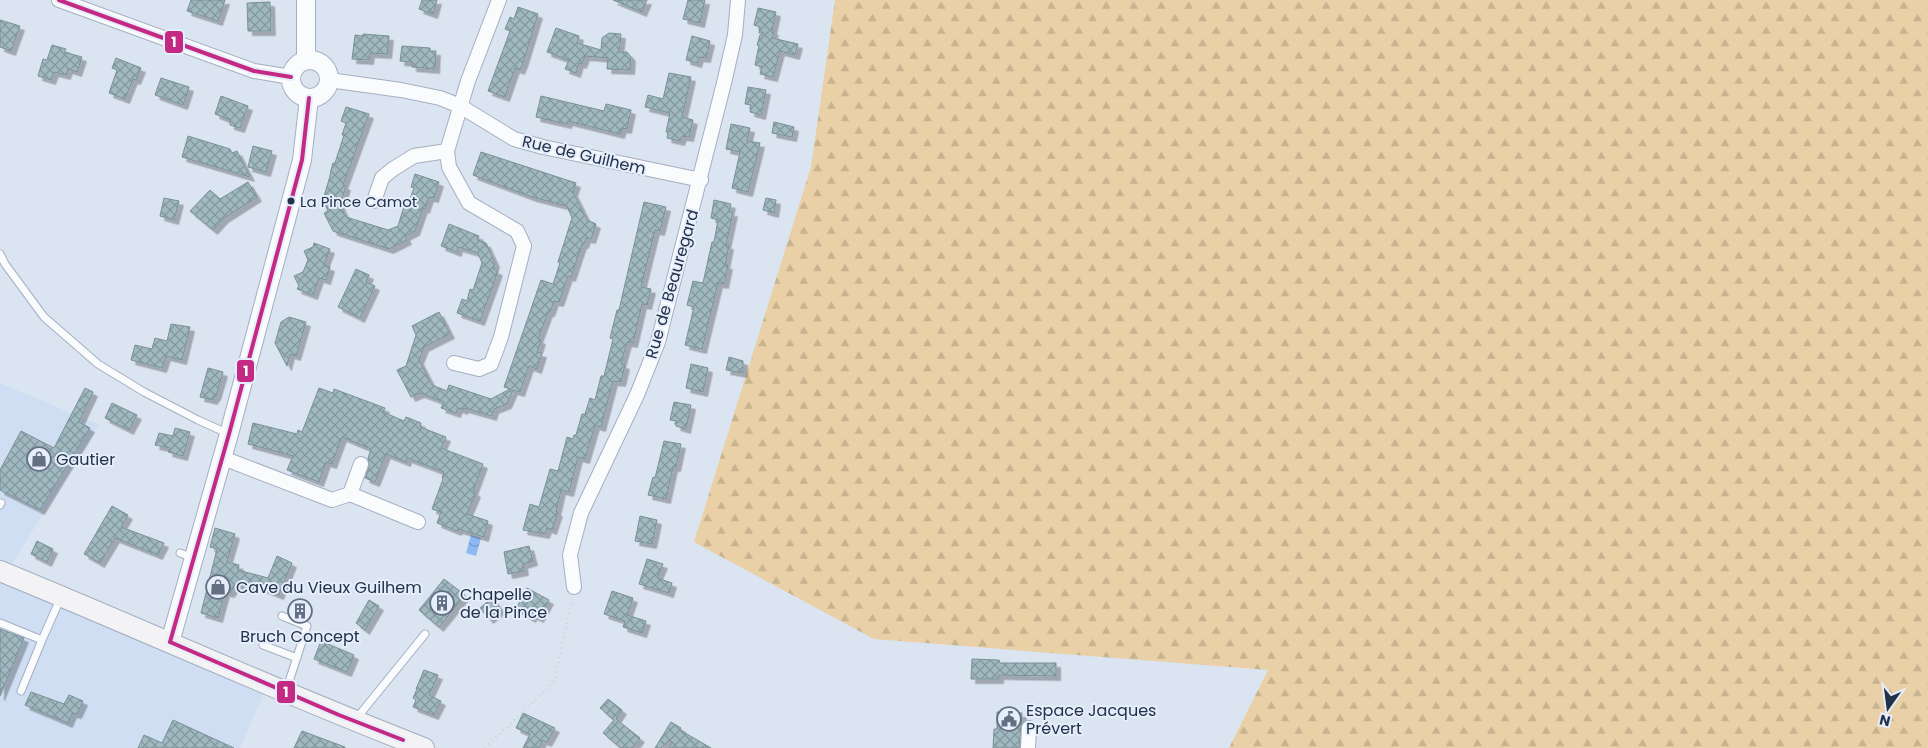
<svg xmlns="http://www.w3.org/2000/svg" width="1928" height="748" font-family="Poppins,sans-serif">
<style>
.built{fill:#cfdef3}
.forest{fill:url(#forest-firs)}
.water{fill:url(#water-waves)}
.building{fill:url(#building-cross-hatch);stroke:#7a9097;filter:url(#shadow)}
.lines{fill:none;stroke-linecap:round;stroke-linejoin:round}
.service-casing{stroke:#a4afc0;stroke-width:9}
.minor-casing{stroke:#a4afc0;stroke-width:16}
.tertiary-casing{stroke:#a4afc0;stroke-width:20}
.secondary-casing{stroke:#a4afc0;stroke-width:22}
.path{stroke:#ced2d7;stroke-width:2.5;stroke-dasharray:1 4;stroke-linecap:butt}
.service{stroke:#fafbfd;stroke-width:7}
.minor{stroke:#fafbfd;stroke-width:14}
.tertiary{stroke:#fafbfd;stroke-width:18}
.secondary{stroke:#f3f2f4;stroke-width:20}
.bus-1-casing{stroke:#e6eefb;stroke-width:8}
.bus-1{stroke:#c42a84;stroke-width:4}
.bus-dot{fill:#22324a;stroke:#e6eefb;stroke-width:2}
.labels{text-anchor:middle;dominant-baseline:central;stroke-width:4;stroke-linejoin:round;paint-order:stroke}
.bus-label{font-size:15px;fill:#22324a;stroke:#e6eefb;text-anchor:start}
.street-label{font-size:16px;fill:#22324a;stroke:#e6eefb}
.poi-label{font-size:16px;fill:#22324a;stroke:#e6eefb;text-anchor:start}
.line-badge{stroke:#e6eefb;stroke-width:2}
.badge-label{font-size:14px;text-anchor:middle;font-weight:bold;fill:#fff}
</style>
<defs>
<pattern id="forest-firs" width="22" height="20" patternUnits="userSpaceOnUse" patternTransform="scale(1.25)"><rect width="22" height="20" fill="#e9d0a6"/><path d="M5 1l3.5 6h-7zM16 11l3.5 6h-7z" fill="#c8b390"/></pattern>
<pattern id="water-waves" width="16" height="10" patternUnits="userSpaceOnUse" patternTransform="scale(1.25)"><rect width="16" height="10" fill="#8fb8f5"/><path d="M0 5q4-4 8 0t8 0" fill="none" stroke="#7496c8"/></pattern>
<pattern id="building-cross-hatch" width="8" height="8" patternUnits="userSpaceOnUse" patternTransform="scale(1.25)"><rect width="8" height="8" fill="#a0b9c0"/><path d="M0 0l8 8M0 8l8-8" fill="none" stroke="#82979e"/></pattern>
<filter id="shadow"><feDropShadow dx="4.5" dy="4.5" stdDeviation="0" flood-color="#0004"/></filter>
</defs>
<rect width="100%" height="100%" fill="#dbe4f1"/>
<path class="built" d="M0,383l99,42 -93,148 259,118 -25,57h-240z"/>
<path class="forest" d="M835,0h1093v748h-699l39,-78 -394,-31 -180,-97 117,-375z"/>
<path class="water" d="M471,535l10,3 -5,18 -10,-3z"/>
<path class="building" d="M191,0h34l-7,21 -31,-10z
M422,0h15l-4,14 -14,-5z
M613,0h34l-5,12z
M688,0h17l-5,23 -17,-4z
M270,2l1,29h-23l-1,-28z
M518,7l20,7 -15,49 -3,7 -5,-2 -10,29 -17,-6 22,-60 -5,-2 5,-12 4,2z
M758,8l18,4 -4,18 2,1 -2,7 26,6 -3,11 -15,-4 -7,26 -13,-3 2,-7 -7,-2 4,-20h-2l3,-10h2v-2h-3l1,-6 -6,-2z
M0,20l20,6 -9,25 -11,-4z
M556,28l23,8 -2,7 24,7 1,-12 7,-5 12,1 -2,18h8l4,5 -1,13 -23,-1 1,-11 -23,-2 -3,8 -3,-1 -3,10 -11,-4 4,-9 -22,-8z
M363,34l26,2 -2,18 -17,-1 -1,7 -17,-1 3,-24 8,1z
M692,36l18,5 -4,17 -7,-1 -2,6 -11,-3z
M52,45l14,4 -2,3 18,5 -5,15 -9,-3 -2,6 -12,-3 -3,8 -13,-4 5,-17 4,1z
M402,46l28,2v3h6l-1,18 -23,-2v-5l-12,-1z
M116,58l25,10 -5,12 -3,-1 -8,20 -16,-6 8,-23 -5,-2z
M669,73l22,4 -9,40 11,3 -4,17 -7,-1 -2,5 -13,-3 1,-6h-2l4,-19 -25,-6 3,-12 15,4z
M161,78l28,9 -6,18 -28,-10z
M748,87l18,3 -5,25 -11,-3 1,-7 -6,-1z
M221,96l27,10 -8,22 -10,-3v-5l-15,-6z
M541,96l63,15 2,-7 25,6 -4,19 -5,-1 -2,6 -52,-13 -1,3 -31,-7z
M346,107l23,7 -26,71 3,1 -6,19 6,12 42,13 10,-4 6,-20 3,1 7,-19 -3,-1 4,-13 24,8 -5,16 -5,-1 -4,12 -2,-1 -8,23 -10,5 2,4 -18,9 -56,-18 -9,-18 4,-2 -5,-11 7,-24 1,-6 2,-7h2l9,-28h-2l4,-12 -5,-2z
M774,122l20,5 -2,10 -20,-4z
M731,124l19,4 -3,13 13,2 -12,49 -16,-4 8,-36 -14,-3z
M188,136l42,13 2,4 5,-2 13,26 -68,-20z
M253,146l19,5 -6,21 -18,-5z
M481,152l95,31 -3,9 14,28 9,4 -5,15 -5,-1 -2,6h-2l-11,33 -3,-1 -9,26 -5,-1 -4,11h-2l-10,27 3,1 -4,12 5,1 -5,16 -8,-3 -9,26 -7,-2 -6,14 -13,5 -2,7 -28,-8 -1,2 -5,-2 -2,5 -15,-5 3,-6 -24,-9 -9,4 -14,-27 9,-4 10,-31 -4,-9 27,-14 11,22 -26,13 -5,13 13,25 15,6 2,-6 42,14 19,-10 -6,-2 37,-107 12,4 7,-21 -2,-1 14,-44 -5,-12 -35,-9 -59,-22z
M248,182l9,15 -33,21 -11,12 -23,-19 20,-21 10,9z
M164,198l15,3 -5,19 -14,-4z
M766,198l10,2 -2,13 -11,-3z
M714,200l17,4 -2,8h4l-7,33h3l-4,20h3l-4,19 -6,-1 -16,66 -17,-4 9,-38 -7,-2 6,-24 10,2 9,-41h2l4,-22 -7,-2z
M644,202l22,5 -6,24 -5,-1 -14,57 10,2 -4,16 -5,-1 -9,39 -6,-1 -6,22 4,1 -4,17 -8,-1 -12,46 -6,-2 -10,34 -7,-2 -9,35 -8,-2 -5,22h2l-6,18 -5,-2 -2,6 -22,-4 7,-26 9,3 11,-38 8,2 9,-34 6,2 1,-4h2l6,-21h3l5,-16 5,2 6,-24h3l9,-37 -3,-1 7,-28h2z
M449,224l30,12 -2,4 9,3 9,20 -2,6 5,2 -18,50 -23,-8 5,-14 5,2 3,-12 3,1 9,-27 -4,-10 -20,-6 -1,5 -16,-6z
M314,243l16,6 -6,16 6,2 -4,13 -7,-2 -6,17 -16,-6 2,-3 -5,-10 9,-4 5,-12 -4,-9 9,-4z
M356,269l13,6 -3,7 9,4 -15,32 -22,-11z
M289,317l17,5 -10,34 -6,-2 -3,12 -12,-23 6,-21z
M171,324l19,3 -8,33 -16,-4 -4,12 -31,-8 4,-15 17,4 3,-11 12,3z
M729,357l14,4v12l-17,-3z
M691,364l17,4 -5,24 -17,-4z
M208,368l15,4 -7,24h-1l-2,4 -13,-3z
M85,388l8,4 -14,30 11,6 -50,82 -40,-20v-20l21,-39 33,17z
M319,388l14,5 1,-4 51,19 -2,4 21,9 2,-4 15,6 -1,4 26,10 -5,11 42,16 -10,27 3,2 -9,21 21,7 -4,16 -26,-8 -1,2 -20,-8 4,-11 -9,-3 11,-30 -1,-1 2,-6 -37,-14 -1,4 -20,-8 -11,28 -10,-4 4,-11 -1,-9 3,-9 -29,-12 -10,27 -6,-2 -7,20 -32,-12 6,-14 -45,-12 5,-21 44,11 1,-4 4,2z
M674,402l17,3 -5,24 -10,-3 1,-5 -7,-1z
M112,403l25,12 -8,15 -24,-12z
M175,428l15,4 -7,24 -15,-4 2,-4 -15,-3 4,-12 14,3z
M664,441l17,3 -5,23h-3l-7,32 -18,-4 5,-18 2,1z
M112,506l16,9 -7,12 43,16 -6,12 -43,-17 -15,25 -16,-9z
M640,516l17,4 -5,24 -17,-3z
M215,528l20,6 -8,28 12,3 -1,5 30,8 9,-22 15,7 -13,32 -25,-10 -1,4 -17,-5 -6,9 -5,-1 -7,26 -17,-5 16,-64 -7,-2z
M37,541l16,8 -6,13 -16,-8z
M529,546l4,15 -10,3 1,7 -16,3 -4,-22z
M647,559l16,5 -6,14 15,5 -3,10 -30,-9z
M444,579l21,16 -26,32 -20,-17z
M527,588l22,12 -10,18 -6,-3 -2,3 -15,-9z
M612,591l21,7 -6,17 19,6 -4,12 -19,-6 2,-6 -21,-7z
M492,598l9,11 -12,10 -9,-11z
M369,600l10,6 -14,24 -9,-7z
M0,629l24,9 -24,58z
M321,641l33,14 -7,17 -33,-13z
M972,659l27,1 1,3h56v13l-57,-1v4h-28z
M424,670l14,5 -9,20 12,6 -7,14 -21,-8 3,-7 -3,-2 4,-9h-1z
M31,692l33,12 5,-9 14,6 -6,13 -5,-1 -4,10 -43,-18z
M608,699l14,11 -6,9 24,19 -8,10h-11l-18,-15 11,-13 -14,-12z
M997,712l25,1 -3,35h-26l1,-19h3z
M523,713l32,15 -8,14 -5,-2 -3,8h-16l7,-14 -14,-6z
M173,720l61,28h-96l6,-13 18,8z
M671,722l10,6 -1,2 31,18h-42l3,-6 -3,-2 -8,8h-6z
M302,731l43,16v1h-51z"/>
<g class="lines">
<g class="service-casing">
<path id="service" d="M0,254l5,10 39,53 54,47 46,28 54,28 31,14
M0,505l1,-2
M180,553l14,5
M282,616l25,10 -21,65
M0,623l42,17 19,-43
M263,645l34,13
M21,691l21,-51
M356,719l69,-85"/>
</g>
<g class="minor-casing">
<path id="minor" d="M59,0l195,71 37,6
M329,80l72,10 39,8 20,8 54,33 29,8 158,33
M374,201l8,-23 11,-9 21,-13 33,-5
M454,363l25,6 12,-5 10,-27 23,-91 -7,-15 -48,-28 -20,-36 -2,-16 21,-70 31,-81
M223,458l109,42 18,-6 68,28
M350,494l11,-30
M574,587l-4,-32 11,-42 56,-118 21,-53 66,-259 11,-48 3,-35
M1028,748l1,-20"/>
</g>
<g class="tertiary-casing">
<path id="tertiary" d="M306,0v60
M291 79a19 19 0 1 1 38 0a19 19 0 1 1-38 0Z
M170,642l59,-208 73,-274 7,-62"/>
</g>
<g class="secondary-casing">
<path id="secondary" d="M0,571c142,58 281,122 424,177"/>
</g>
<path class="path" d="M485,748l69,-66 18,-83"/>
<use href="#service" class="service"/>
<use href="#minor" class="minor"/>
<use href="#tertiary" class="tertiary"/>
<use href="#secondary" class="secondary"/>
<g class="bus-1-casing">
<path id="bus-1" d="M59,0l195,71 37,6
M170,642l59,-208 73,-274 7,-62
M170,642l169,73 64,25"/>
</g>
<use href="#bus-1" class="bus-1"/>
</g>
<defs>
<g id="shop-ring" transform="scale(1.25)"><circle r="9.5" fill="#e6eefb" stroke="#637084" stroke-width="1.5"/><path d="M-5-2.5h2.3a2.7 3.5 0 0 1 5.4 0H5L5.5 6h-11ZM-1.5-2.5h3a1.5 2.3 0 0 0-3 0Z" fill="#637084"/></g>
<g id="building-ring" transform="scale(1.25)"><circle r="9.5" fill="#e6eefb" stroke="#637084" stroke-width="1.5"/><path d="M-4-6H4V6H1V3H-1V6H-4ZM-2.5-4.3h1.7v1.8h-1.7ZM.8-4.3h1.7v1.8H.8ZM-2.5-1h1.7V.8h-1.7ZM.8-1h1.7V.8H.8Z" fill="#637084"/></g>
<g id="civic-ring" transform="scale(1.25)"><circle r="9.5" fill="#e6eefb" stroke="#637084" stroke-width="1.5"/><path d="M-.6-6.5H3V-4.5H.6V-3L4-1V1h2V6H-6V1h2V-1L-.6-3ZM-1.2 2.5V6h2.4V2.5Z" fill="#637084"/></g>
</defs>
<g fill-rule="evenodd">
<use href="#shop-ring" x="39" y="459"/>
<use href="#shop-ring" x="218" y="587"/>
<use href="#building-ring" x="442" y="603"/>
<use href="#building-ring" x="300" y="611"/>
<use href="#civic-ring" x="1009" y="719"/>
</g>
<circle class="bus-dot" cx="291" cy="201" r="4.5"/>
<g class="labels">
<g class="bus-label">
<text x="300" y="201">La Pince Camot</text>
</g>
<g class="street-label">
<text transform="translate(584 155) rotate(13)">Rue de Guilhem</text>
<text transform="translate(672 284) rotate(-74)">Rue de Beauregard</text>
</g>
<g class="poi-label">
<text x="56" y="459">Gautier</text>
<text x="236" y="587">Cave du Vieux Guilhem</text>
<text x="460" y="594">Chapelle<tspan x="460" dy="18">de la Pince</tspan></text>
<text x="300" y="636" text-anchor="middle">Bruch Concept</text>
<text x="1026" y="710">Espace Jacques<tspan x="1026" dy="18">Prévert</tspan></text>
</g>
</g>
<g class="line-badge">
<rect x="164" y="30" width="20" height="24" rx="5" fill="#c42a84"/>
<rect x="236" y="359" width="19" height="24" rx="5" fill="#c42a84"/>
<rect x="276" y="680" width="20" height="24" rx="5" fill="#c42a84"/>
</g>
<g class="badge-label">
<text x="174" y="47">1</text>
<text x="246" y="376">1</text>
<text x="286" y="697">1</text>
</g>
<g transform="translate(1888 708) rotate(194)" stroke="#e6eefb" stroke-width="4" paint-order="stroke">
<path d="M0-4L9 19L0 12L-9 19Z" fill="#22324a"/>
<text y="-8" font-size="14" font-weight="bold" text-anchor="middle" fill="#22324a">N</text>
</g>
</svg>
